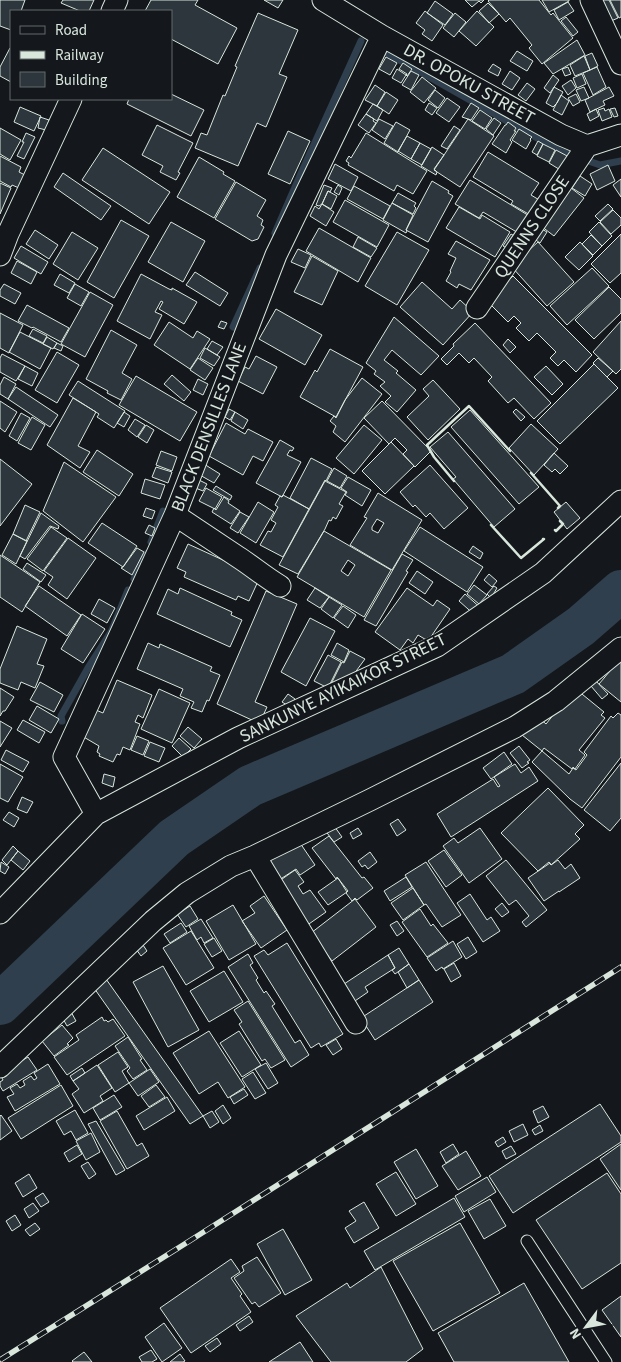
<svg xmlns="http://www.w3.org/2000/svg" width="621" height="1362" font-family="'Source Sans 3',sans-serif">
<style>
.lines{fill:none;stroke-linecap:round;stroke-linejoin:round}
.stream{stroke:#2f3f4d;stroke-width:7}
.river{stroke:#2f3f4d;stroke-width:42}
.building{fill:#2c363c;stroke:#d8e6dc;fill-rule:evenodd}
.service-casing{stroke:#d8e6dc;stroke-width:13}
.minor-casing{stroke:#d8e6dc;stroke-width:23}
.service{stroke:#14181c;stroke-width:11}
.minor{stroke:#14181c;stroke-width:21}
.rail-casing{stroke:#d8e6dc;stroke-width:5.5}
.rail{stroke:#14181c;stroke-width:4;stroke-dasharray:11;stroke-linecap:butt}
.wall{stroke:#d8e6dc;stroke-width:2.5}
.labels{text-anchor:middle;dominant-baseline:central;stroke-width:4;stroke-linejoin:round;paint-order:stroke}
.street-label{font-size:18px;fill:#d8e6dc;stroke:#14181c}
</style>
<rect width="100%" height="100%" fill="#14181c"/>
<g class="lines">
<path class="stream" d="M387,53l173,98 40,14 21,-4
M275,233l28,-64 58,-128
M233,327l27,-59
M151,542l12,-31
M134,579l12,-25
M62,721l-1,-5 27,-48 23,-36 17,-42"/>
<path class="river" d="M0,1004l174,-166 76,-52 263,-112 68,-48 40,-35"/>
</g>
<path class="building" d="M0,0h25l-4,11h-10v19l-11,-4z
M63,0h31l-5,11h-9l-19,-8z
M151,0h47l-3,5 42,23 -19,36 -47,-25v-28h-26z
M264,0h19l-5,8z
M465,0h19l-3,3 -2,-2 -7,6z
M489,0h50l12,15 2,-2 20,25 -31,26 -13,-16 3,-3 -22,-27 -4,4 -18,-21z
M542,0h27v1l-20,11z
M601,0h8l9,18 -7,3z
M610,0h11v17l-2,1z
M435,1l18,13 -8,11 -18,-12z
M568,2l6,9 -15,9 -5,-10z
M488,3l11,11 -10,9 -10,-12z
M425,11l18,14 -11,16 -10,-7 3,-4 -9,-7z
M477,11l17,16 -18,19 -17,-15z
M258,13l40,17 -19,44 8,3 -21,50 -9,-4 -19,43 -43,-18 6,-15 6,2 16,-40 2,1 12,-29 -2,-1z
M455,13l11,9 -12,15 -11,-9z
M566,17l12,15 -5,4 -12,-15z
M577,40l8,15 -32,19 -9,-11z
M10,48l1,1v33l-11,-6v-9z
M517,51l16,10 -6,10 -17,-10z
M592,53l6,13 -8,4 -5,-14z
M584,56l6,14 -15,6 -5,-11z
M386,57l11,6 -7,12 -11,-6z
M403,63l9,6 -5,7 -1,-1 1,-1 -8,-5z
M493,64l8,5 -3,7 -10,-5z
M568,67l3,7 -6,2 -3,-7z
M597,67l9,20 -13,8 -10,-22z
M397,69l9,6 -5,8 -9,-5z
M411,71l8,4 -8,15 -9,-5z
M510,71l10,7 -8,12 -10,-6z
M582,74l4,10 -9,4 -4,-10z
M553,75l6,5 -9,13 -6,-5z
M422,77l14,11 -12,15 -14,-11z
M571,80l5,8 -8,7 -6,-9z
M527,83l8,6 -9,12 -8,-6z
M375,85l10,7 -8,14 -12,-6z
M554,87l9,5 -6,11 -4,4 -7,-4z
M584,87l5,11 -8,3 -5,-11z
M609,87l5,9 -11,5 2,4 -15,7 -5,-12z
M435,90l10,8 -7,10 -10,-8z
M386,92l12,8 -9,14 -12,-8z
M171,94l33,16 -13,26 -64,-32 2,-5h42z
M576,94l4,8 -7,4 -5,-8z
M561,95l8,6 -7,14 -9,-5z
M447,98l13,9 -11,15 -13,-9z
M429,103l8,5 -5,7 -7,-5z
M471,103l8,5 -8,12 -9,-3z
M373,104l10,6 -6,11 -11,-7z
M20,107l21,9 -7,15 -20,-9z
M604,108l1,3 4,-2 3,8 -10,4 -4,-11z
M615,108l3,8 -4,1 -4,-8z
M596,109l3,7 -9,5 -3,-7z
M480,110l12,8 -7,11 -13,-8z
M366,114l8,5 -1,2 3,2 -7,10 -11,-8z
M40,117l9,3 -3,10 -8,-2z
M494,118l7,5 -8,12 -7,-6z
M379,119l14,7 -8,13 -13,-9z
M468,119l26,17 -34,51 -26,-17z
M396,122l14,8 -12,22 -14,-9z
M508,122l8,6 -2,3h2l-6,9 2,2 -6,11 -14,-9 13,-19h1z
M157,125l36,18 -15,29 2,1 -4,7 -16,-8 3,-6 -21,-11z
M454,126l6,4 -13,19 -6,-3z
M0,128l21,12 -11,20 -10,-6z
M519,129l13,8 -2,2 1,1 -5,9 -14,-9z
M288,131l22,10 -20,43 -22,-10z
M26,133l9,4 -11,22 -7,-3 7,-14h-2z
M366,133l61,38 -14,23 -16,-9 -3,6 -46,-26 1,-2 -3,-2 3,-5 2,2z
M407,136l13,7 -9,16 -13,-8z
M538,141l5,3 -6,11 -5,-3z
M420,143l11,6 -9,16 -11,-6z
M543,144l12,6 -6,12 -12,-6z
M432,147l12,8 -10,14 3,3 -1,3 -15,-9z
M103,148l67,44 -21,32 -67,-44z
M556,150l13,7 -7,14 -13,-8z
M488,152l51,31 -8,12 10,6 -9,15 -21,-12 2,-3 -40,-24z
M0,156l21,11 -2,5 6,3 -6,13 -7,-3 -1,2 -11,-6z
M199,157l25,15 -1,2 12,7 -21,37 -37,-21z
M335,164l23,13 -7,14 -23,-12z
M608,165l7,16 -18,9 -7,-16z
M63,173l48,33 -10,14 -47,-33z
M580,176l12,8 -7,12 -13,-8z
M621,179v18l-8,-12z
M470,180l61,37 -11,17 -37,-22 -4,6 -24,-14z
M432,181l17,10 -1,2 5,3 -25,46 -22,-12z
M236,182l30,18 -9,16 6,4 -2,5 3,2 -6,12 -6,2 -37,-22z
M0,183l11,5 -11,26z
M324,185l8,3 -2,4 -2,-1 -6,13 -3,2 -3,-1z
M338,185l4,3 -3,7 -5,-3z
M354,186l36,20 -7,13 -36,-20z
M571,188l13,10 -30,38 -13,-10z
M328,191l9,5 -6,13 -9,-5z
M398,193l18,10 -2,3 2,2 -3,6 -21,-11z
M345,200l44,25 -12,22 -44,-25z
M392,203l21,12 -7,15 1,1 -1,2 -23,-13z
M322,204l12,8 -8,14 -16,-10 5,-10 4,3z
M608,204l5,5 -13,12 -5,-5z
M459,207l21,12 2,-4 28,17 -15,25 -49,-29z
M613,210l8,8v7l-10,9 -11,-12z
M121,220l28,16 -35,62 -27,-16z
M171,222l34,19 -22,41 -35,-20z
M599,222l13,14 -10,10 -13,-14z
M319,228l52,30 -13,24 -52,-31z
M540,228l7,4 -7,11 -7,-5z
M35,230l23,15 -9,14 -23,-15z
M72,232l26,16 -20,32 -25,-16z
M397,232l32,18 -32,55 -32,-19z
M511,234l7,4 -8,12 -7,-4z
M621,234v39l-11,10 -19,-19z
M591,235l11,11 -9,9 -11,-11z
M358,237l19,11 -6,9 -18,-10z
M456,241l34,19 -19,30 -12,-6 -2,4 -11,-7 5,-9 -1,-1 6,-13 -8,-4z
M538,242l36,40 -27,24 -36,-40z
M580,242l13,14 -14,14 -14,-13z
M21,246l27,16 -7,12 -27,-16z
M298,249l13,6 -6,13 -14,-6z
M312,256l26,15 -16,34 -28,-13z
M17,261l20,11 -6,12 -20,-11z
M592,268l17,18 -42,39 -17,-19z
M195,272l33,21 -8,13 -34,-21z
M60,274l15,9 -6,10 -15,-8z
M141,274l28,15 3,1v-2l25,14 -13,22 -25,-15 4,-7 -2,-1 -6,11 7,3 -12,24 -33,-18z
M513,276l79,79 -16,17 -12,-12 -6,6 -8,-8 6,-6 -19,-19 -8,8 -13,-13 5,-5 -7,-7 -6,6 -20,-20 5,-6z
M422,282l30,27 8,-9 13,12 -30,33 -43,-38z
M4,284l17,9 -6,11 -15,-8v-6z
M75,284l14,8 -8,14 -14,-8z
M609,287l12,12v14l-27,26 -19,-19z
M90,292l23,13 -28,52 -24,-13z
M27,305l42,23 -8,14 -28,-15 -1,1 -14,-7z
M276,309l46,26 -17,30 -46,-26z
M0,313l23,12 -14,28 -9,-5z
M394,317l45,39 -18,19 -29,-25 -8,10 14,11 -2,2 20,17 -19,22 -12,-10 6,-6 -11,-10 5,-4 -11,-8 2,-3 -10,-8z
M221,321l6,2 -3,6 -6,-2z
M621,321v48l-5,5 -23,-22z
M169,322l24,16 4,-7 13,8 -20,30 -36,-24z
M475,323l76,80 -17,16 -20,-21 -6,5 -20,-22 4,-4 -18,-19 -5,5 -10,-10 -12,12 -6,-6 13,-13 -1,-2z
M33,329l14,7 -4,7 -14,-7z
M111,330l26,15 -15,28 10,6 -11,21 -14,-7 1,-2 -22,-12z
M20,332l31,16 -11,21 -31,-17z
M47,337l10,6 -4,6 -10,-5z
M508,339l8,8 -6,6 -7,-8z
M212,341l11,6 -6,8 -10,-6z
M57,343l6,3 -2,5 -7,-3z
M205,348l15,9 -6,9 -14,-8z
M330,349l33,18 -27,50 -36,-20 15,-27 2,2z
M57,352l22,13 -22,38 -22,-13z
M2,354l23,12 -9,15 -16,-9v-14z
M256,356l21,11 -14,27 -25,-13 7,-14 4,2z
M198,358l15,10 -8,12 -15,-10z
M598,358l15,13 -6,6 -14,-14z
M594,364l24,24 -58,56 -23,-23z
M25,366l13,7 -6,13 -14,-7z
M546,366l17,18 -11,11 -18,-18z
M172,375l19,17 -7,9 -20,-17z
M136,376l61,36 -17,29 -61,-36z
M4,377l12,7 -8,15 -8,-5v-9z
M362,378l20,16 -37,48 -12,-10 3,-6 -6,-5 4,-5 2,2 9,-18z
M198,379l10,5 -5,11 -10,-5z
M433,380l27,29 -32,31 -21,-23 22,-21 -6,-7z
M78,381l47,30 -11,17 -17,-11 2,-3 -30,-19z
M16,387l42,28 -8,12 -42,-28z
M73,398l23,14 -18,34 12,6 -10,16 -33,-23z
M0,401l17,11 -12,20 -5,-4z
M382,401l49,50 -16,16 -12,-13 4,-4 -12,-12 -6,6 -25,-26z
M229,409l6,3 -5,8 -5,-3z
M516,409l9,8 -4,4 -8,-9z
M470,410l69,77 -20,17 -68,-77z
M124,412l6,4 -6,11 -7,-4z
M235,412l13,8 -5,9 -12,-8z
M21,413l9,5 -13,23 -8,-5z
M32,417l13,8 -14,25 -13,-7z
M135,419l10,6 -8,12 -9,-7z
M226,423l19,11 3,-5 25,13 -10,19 -10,-5 -10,19 -34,-19z
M531,424l27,25 -24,26 -25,-27z
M146,425l8,5 -7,13 -9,-6z
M364,425l18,15 -28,34 -18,-16z
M448,432l67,77 -21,18 -41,-48 3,-2 -26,-30z
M280,440l14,8 -2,3 -2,-1 -3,5 14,7 -19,35 -26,-14z
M391,442l23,24 -29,28 -23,-23z
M97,450l36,24 -14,22 -36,-24z
M161,451l16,6 -5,14 -16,-6z
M554,453l14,13 -8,8 -5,-5 -3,3 -8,-7z
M311,458l21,11 -6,12 -1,-1 -16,29 -19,-11z
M0,459l32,25 -32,42z
M64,462l52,35 -33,45 -40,-31z
M204,464l16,10 -6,9 -16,-9z
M430,465l38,43 -24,21 -14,-16 -4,4 -11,-12 -2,2 -13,-15z
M156,467l16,5 -4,11 -16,-6z
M334,468l13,8 -7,12 -13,-7z
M348,477l23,13 -9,16 -17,-11 2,-3 -6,-4z
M145,479l20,6 -5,14 -19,-6z
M197,479l10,5 -4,7 -10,-4z
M325,481l21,11 -7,12 4,2 -7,13 -3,-2 -2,4 -2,-1 -4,9 -27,45 -19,-9z
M216,486l16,10 -2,4 -17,-10z
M206,488l16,9 -7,12 -16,-8z
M378,493l44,27 -30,50 -42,-25 17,-27 -3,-1zM377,519l7,4 -6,10 -6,-3v-3z
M283,495l26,14 -26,48 -23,-12 8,-14 3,1 5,-9 -5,-3 7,-13 -3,-2 5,-9 2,1z
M224,497l5,4 -1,2 12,8 -9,13 -19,-12 2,-4 2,2z
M258,502l16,10 -18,31 -16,-10z
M566,502l14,16 -13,11 -13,-17z
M25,505l15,7 -14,29 -13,-7z
M146,508l9,3 -3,8 -9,-3z
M240,512l9,5 -11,16 -8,-5z
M41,513l18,13 -1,3 -8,-3 -25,33 -5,-3z
M102,523l35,23 -14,21 -35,-24z
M149,525l6,3 -3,8 -7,-3z
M51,527l16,11 -24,33 -16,-12z
M420,527l63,40 -16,25 -63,-41z
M324,531l67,39 -27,47 -67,-40zM348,560l7,5 -7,11 -7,-5z
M13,534l14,7 -11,23 -14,-9z
M68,538l28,20 -29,41 -19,-14 5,-8 -9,-6z
M188,544l72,33 -11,24 -11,-5 -2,4 -52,-23 2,-5 -9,-4z
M473,546l10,7 -3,6 -11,-7z
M137,548l7,4 -12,23 -11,-7 2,-1z
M402,554l11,6 -7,11 2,1 -32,54 -12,-6z
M0,555l40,27 -18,30 -22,-15z
M27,563l19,12 -5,7 -18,-13z
M417,571l16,11 -8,12 -16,-11z
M489,574l8,7 -5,6 -8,-7z
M474,585l13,10 -8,9 -12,-10z
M39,586l42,29 -14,21 -42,-30z
M494,586l3,2 -6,10 -4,-4z
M180,588l52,24 -1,3 11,5 -12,27 -73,-33 11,-25 10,5z
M315,588l14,9 -9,11 -13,-8z
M407,588l26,18 4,-6 13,9 -22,32 -10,-6 -5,8 -5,-4 -8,11 -25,-18z
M266,591l31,13 -42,98 12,5 -6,13 -5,-2 -2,3 -37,-17z
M465,594l18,16 -6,7 -18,-16z
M329,597l13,8 -9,13 -12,-9z
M99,599l16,9 -8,15 -16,-9z
M343,606l13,9 -8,13 -14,-10z
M82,614l23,15 -22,34 -22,-14z
M310,618l25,13 -29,55 -25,-14z
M17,626l30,13 -10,25 7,2 -9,22 -14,-6 -3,8 -18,-7v-14z
M148,643l11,5 1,-4 52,23 -2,4 10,4 -11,26 -2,-1 -5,12 -11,-4 3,-6 -14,-6 3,-7 -46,-20z
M337,643l12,7 -5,12 -13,-7z
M350,651l15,8 -14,19 -22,10 13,-26 2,1z
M328,655l13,7 -13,26 -14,-7z
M621,658v44l-22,-18z
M117,680l35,15 -9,23 -5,-3 -3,7 5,2 -10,26 -7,-3 -3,8 -3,-1 -4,8 -14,-6 1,-2 -3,-2 2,-6 -17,-10 14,-26 7,3z
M596,681l12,13 -6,5 -11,-13z
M40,682l23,13 -9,17 -24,-12z
M0,688l14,9 -9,14h-2l-3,5z
M159,689l31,14 -18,40 -31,-14z
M577,690l27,22 -3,3 4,3 -26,32 6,5 -10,14 -2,-2 -1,2 -28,-21 -2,3 -20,-16 15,-19 9,8 25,-31z
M288,694l7,5 -5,8 -8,-5z
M37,706l22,13 -8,14 -22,-13z
M618,713l3,2v42l-39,51 -12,-9 -38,-37 10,-11 27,23 4,-6 3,2 11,-15 -3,-3 27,-36 2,2z
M23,720l22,12 -6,11 -22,-13z
M0,721l12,7 -12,19z
M188,727l14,12 -8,9 -14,-12z
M137,736l12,5 -6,14 -12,-5z
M179,738l12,11 -8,8 -11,-11z
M150,742l15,6 -6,14 -15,-6z
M519,746l11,14 -3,2 2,1 -7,5 -12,-15z
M6,750l23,12 -6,10 -22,-12z
M504,752l8,12 -21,15 -8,-11z
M621,763v55l-11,13 -26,-21z
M0,764l23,13 -15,25 -8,-4z
M515,764l6,9 8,-6 9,14 -87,56 -14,-23 56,-35 5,8 2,-1 -6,-9z
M104,774l11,3 -2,10 -11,-4z
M548,788l36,37 -9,9 5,5 -29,26 -2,-3 -11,9 -37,-38z
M22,797l11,5 -6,11 -10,-4z
M9,812l10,6 -5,9 -11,-7z
M398,819l8,11 -9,6 -7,-12z
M332,823l10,14 -8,5 -10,-13z
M358,828l4,6 -9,5 -3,-6z
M480,828l22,31 -33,24 -26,-37 11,-8 4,5z
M329,836l33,42 2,-1 9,11 -16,12 -2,-2 -3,3 -6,-8 2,-2 -11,-14 -1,2 -24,-31z
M298,840l17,25 -15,10 -4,-6 -17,11 -13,-18z
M13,846l5,5 -11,14 -5,-5z
M444,850l18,25 -16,12 -18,-26z
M18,851l12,10 -7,9 -12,-10z
M370,852l7,10 -9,7 -3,-4 -3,2 -4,-6z
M506,860l41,50 -21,17 -4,-5 7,-6 -13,-16 -7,5 -23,-29z
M558,860l7,9 6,-5 9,14 -21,14v-1l-15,10 -16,-23 22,-15 1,2z
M1,862l8,5 -4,7 -5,-3z
M426,862l35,53 -19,12 -16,-23 -2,1 -19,-30z
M295,870l9,12 -6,4 5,8 7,-4 16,22 -20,14 -31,-42z
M406,877l6,10 -22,14 -6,-10z
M338,878l9,14 -19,13 -10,-13z
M413,888l11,17 -21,15 -12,-17z
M470,894l17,26 4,-3 9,14 -17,11 -26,-39z
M264,896l23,34 -26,18 -19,-27 13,-8 -5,-7z
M355,899l21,28 -44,34 -21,-28z
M502,903l7,9 -7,5 -7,-8z
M233,905l23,39 -27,16 -23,-39z
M190,906l8,13 -12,8 -9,-13z
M420,909l11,17 2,-2 15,19 -21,14 -25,-35z
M201,919l12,19 -9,5 -3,-6 -4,3 -8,-14z
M397,921l7,10 -7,5 -7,-11z
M181,923l6,9 -17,11 -6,-9z
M191,931l23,37 -28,17 -23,-37z
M468,937l9,15 -11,7 -9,-15z
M214,938l8,13 -10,6 -8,-13z
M453,941l9,16 -19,12 -1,-2 -6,4 -9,-13z
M287,943l56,91 -22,13 -2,-4 -8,5 -57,-92 10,-6 4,5z
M143,945l4,6 -6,5 -5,-7z
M399,948l10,16 -14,10 -3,-4 3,-2 -7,-13z
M248,954l5,9 -3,2 8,13 -2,2 8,13 2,-2 9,13 -3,2 23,37 5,-3 9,15 -18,12 -63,-100z
M388,955l7,13 -30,19 3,5 -16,11 -11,-17z
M454,963l7,13 -10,6 -7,-13z
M409,964l10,16 -12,8 -9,-16z
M163,966l36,64 -31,17 -35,-65z
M224,971l19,31 -34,20 -19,-31z
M106,979l97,137 -13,8 -96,-136z
M419,980l14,22 -58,38 -14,-22z
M248,1001l37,59 -14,8 -6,-9 -3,2 -23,-37 3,-2 -8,-12z
M70,1010l6,11 -9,5 -6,-11z
M102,1017l2,4 2,-1 2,2 5,-3 12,17 -58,39 -13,-18 25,-17 -3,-5z
M62,1025l11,13 -6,6 2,1 -15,11 -12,-15z
M209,1031l36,56 -17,11 -10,-16 -19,12 -26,-41z
M239,1031l22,34 -19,12 -22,-34z
M128,1037l14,22 -2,1 7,10 -14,9 -6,-8 3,-3 -15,-22z
M336,1039l6,10 -9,6 -7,-10z
M118,1052l10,15 -6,4 7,12 -14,9 -17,-27z
M28,1057l9,13 -34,21 -3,-5v-4l3,-2 -3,-6z
M266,1063l12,20 -10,6 -13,-20z
M48,1064l12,20 -45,27 -8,-14 7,-3 -4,-6 7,-4 3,4 5,-3 -2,-4 8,-5 3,4 3,-2 -3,-5z
M97,1065l15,23 -12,8 3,5 -19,12 -12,-19 7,-5 -6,-8z
M82,1068l3,5 -12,8 -3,-5z
M150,1069l9,13 -21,14 -9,-13z
M253,1072l13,21 -11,6 -13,-20z
M61,1085l12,21 -52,33 -13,-21z
M156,1085l9,12 -16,10 -8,-11z
M244,1089l4,6 -14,9 -4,-7z
M114,1095l8,12 -22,13 -7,-12z
M167,1097l8,14 -31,19 -8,-14z
M600,1104l21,32v6l-108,71 -24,-37z
M223,1105l8,13 -8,6 -8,-13z
M543,1106l6,11 -11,6 -5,-12z
M75,1110l13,23 -12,7 -5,-9 -7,4 -8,-14z
M117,1111l20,35 5,-3 7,13 -22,13 -27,-48z
M212,1111l7,11 -9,6 -7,-12z
M1,1115l11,16 -12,9v-24z
M96,1121l29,49 -9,5 -28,-51z
M523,1124l5,11 -14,7 -5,-11z
M540,1125l3,6 -8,4 -3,-5z
M91,1133l9,19 -14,8 -10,-19z
M503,1137l3,5 -8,5 -3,-5z
M453,1144l6,10 -13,9 -6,-11z
M621,1144v46l-21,-31z
M77,1145l5,9 -13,8 -5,-9z
M511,1146l5,8 -10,5 -4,-8z
M416,1149l22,37 -22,13 -22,-37z
M466,1151l15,25 -23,14 -16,-24z
M88,1162l8,12 -7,5 -8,-13z
M396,1172l20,32 -20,12 -20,-32z
M607,1173l14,21v69l-39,26 -46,-69z
M29,1174l8,14 -14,9 -8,-14z
M487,1177l9,15 -32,20 -9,-16z
M43,1193l6,9 -8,5 -6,-9z
M454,1198l11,19 -90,53 -11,-19z
M490,1199l16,27 -22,13 -16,-28z
M364,1202l15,26 -25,15 -9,-15 11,-7 -7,-10z
M33,1203l6,8 -10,7 -5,-9z
M15,1215l6,10 -9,6 -6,-10z
M35,1223l5,6 -10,7 -5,-6z
M460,1223l40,70 -67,38 -40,-70z
M283,1229l29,51 -27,15 -28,-51z
M257,1257l24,36 -22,14 -4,-5 -3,2 -18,-26 10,-7 -2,-5z
M231,1259l9,13 -9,6 11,16 -2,2 11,16 -60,41 -31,-45z
M381,1267l42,82 -17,13h-75l-35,-46 51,-33 3,5z
M524,1283l45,79h-115l-16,-29z
M621,1296v41l-19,-27z
M249,1316l4,6 -13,9 -4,-6z
M164,1323l18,25 -20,14 -17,-25z
M217,1338l4,6 -11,8 -5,-6z
M300,1342l13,20h-44z
M151,1350l6,9 -5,3h-10l-3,-5z
M84,1352l8,10h-19l-1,-1z
M180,1354l5,7 -2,1h-13z"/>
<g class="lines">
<g class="service-casing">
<path id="service" d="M527,1241l79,121"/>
</g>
<g class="minor-casing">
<path id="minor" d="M323,0l59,36 179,99 26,11 34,-11
M591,0l30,64
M112,11l5,-11
M0,255l8,-21 63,-135
M477,308l110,-162
M175,515c21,14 42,28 63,42 14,9 27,20 42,29
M96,814l-32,-57 111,-242 101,-260 106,-219
M255,856l101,167
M0,913l96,-99 142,-76 199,-92 106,-73 78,-72
M0,1067l153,-146 34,-28 44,-27 24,-10 115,-56 145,-73 41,-26 65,-53"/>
</g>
<use href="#service" class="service"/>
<use href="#minor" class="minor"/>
<g class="rail-casing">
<path id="rail" d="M0,1360l191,-120 430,-273"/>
</g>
<use href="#rail" class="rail"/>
<path class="wall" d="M531,473l29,33 -2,2
M454,481l-20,-24 -7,-12 42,-39 41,45
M491,525l30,33 23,-19h-1
M555,530l1,1 7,-7 -3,-3"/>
</g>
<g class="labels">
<g class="street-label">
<text transform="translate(469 84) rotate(29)">DR. OPOKU STREET</text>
<text transform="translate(532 227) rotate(-56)">QUENNS CLOSE</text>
<text transform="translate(209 427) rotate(-69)">BLACK DENSILLES LANE</text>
<text transform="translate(343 688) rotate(-26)">SANKUNYE AYIKAIKOR STREET</text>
</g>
</g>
<rect x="10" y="10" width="162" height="90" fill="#14181c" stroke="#626a69"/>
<rect x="20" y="26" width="25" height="8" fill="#14181c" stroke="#626a69"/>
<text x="55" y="35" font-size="15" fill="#d8e6dc">Road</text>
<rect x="20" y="51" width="25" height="8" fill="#d8e6dc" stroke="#626a69"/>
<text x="55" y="60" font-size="15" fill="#d8e6dc">Railway</text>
<rect x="20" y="72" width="25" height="15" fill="#2c363c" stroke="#626a69"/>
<text x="55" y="85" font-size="15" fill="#d8e6dc">Building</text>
<g transform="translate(586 1327) rotate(238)" stroke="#14181c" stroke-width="4" paint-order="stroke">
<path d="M0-4L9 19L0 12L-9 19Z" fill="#d8e6dc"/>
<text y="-8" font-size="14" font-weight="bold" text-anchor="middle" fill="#d8e6dc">N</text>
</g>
</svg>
